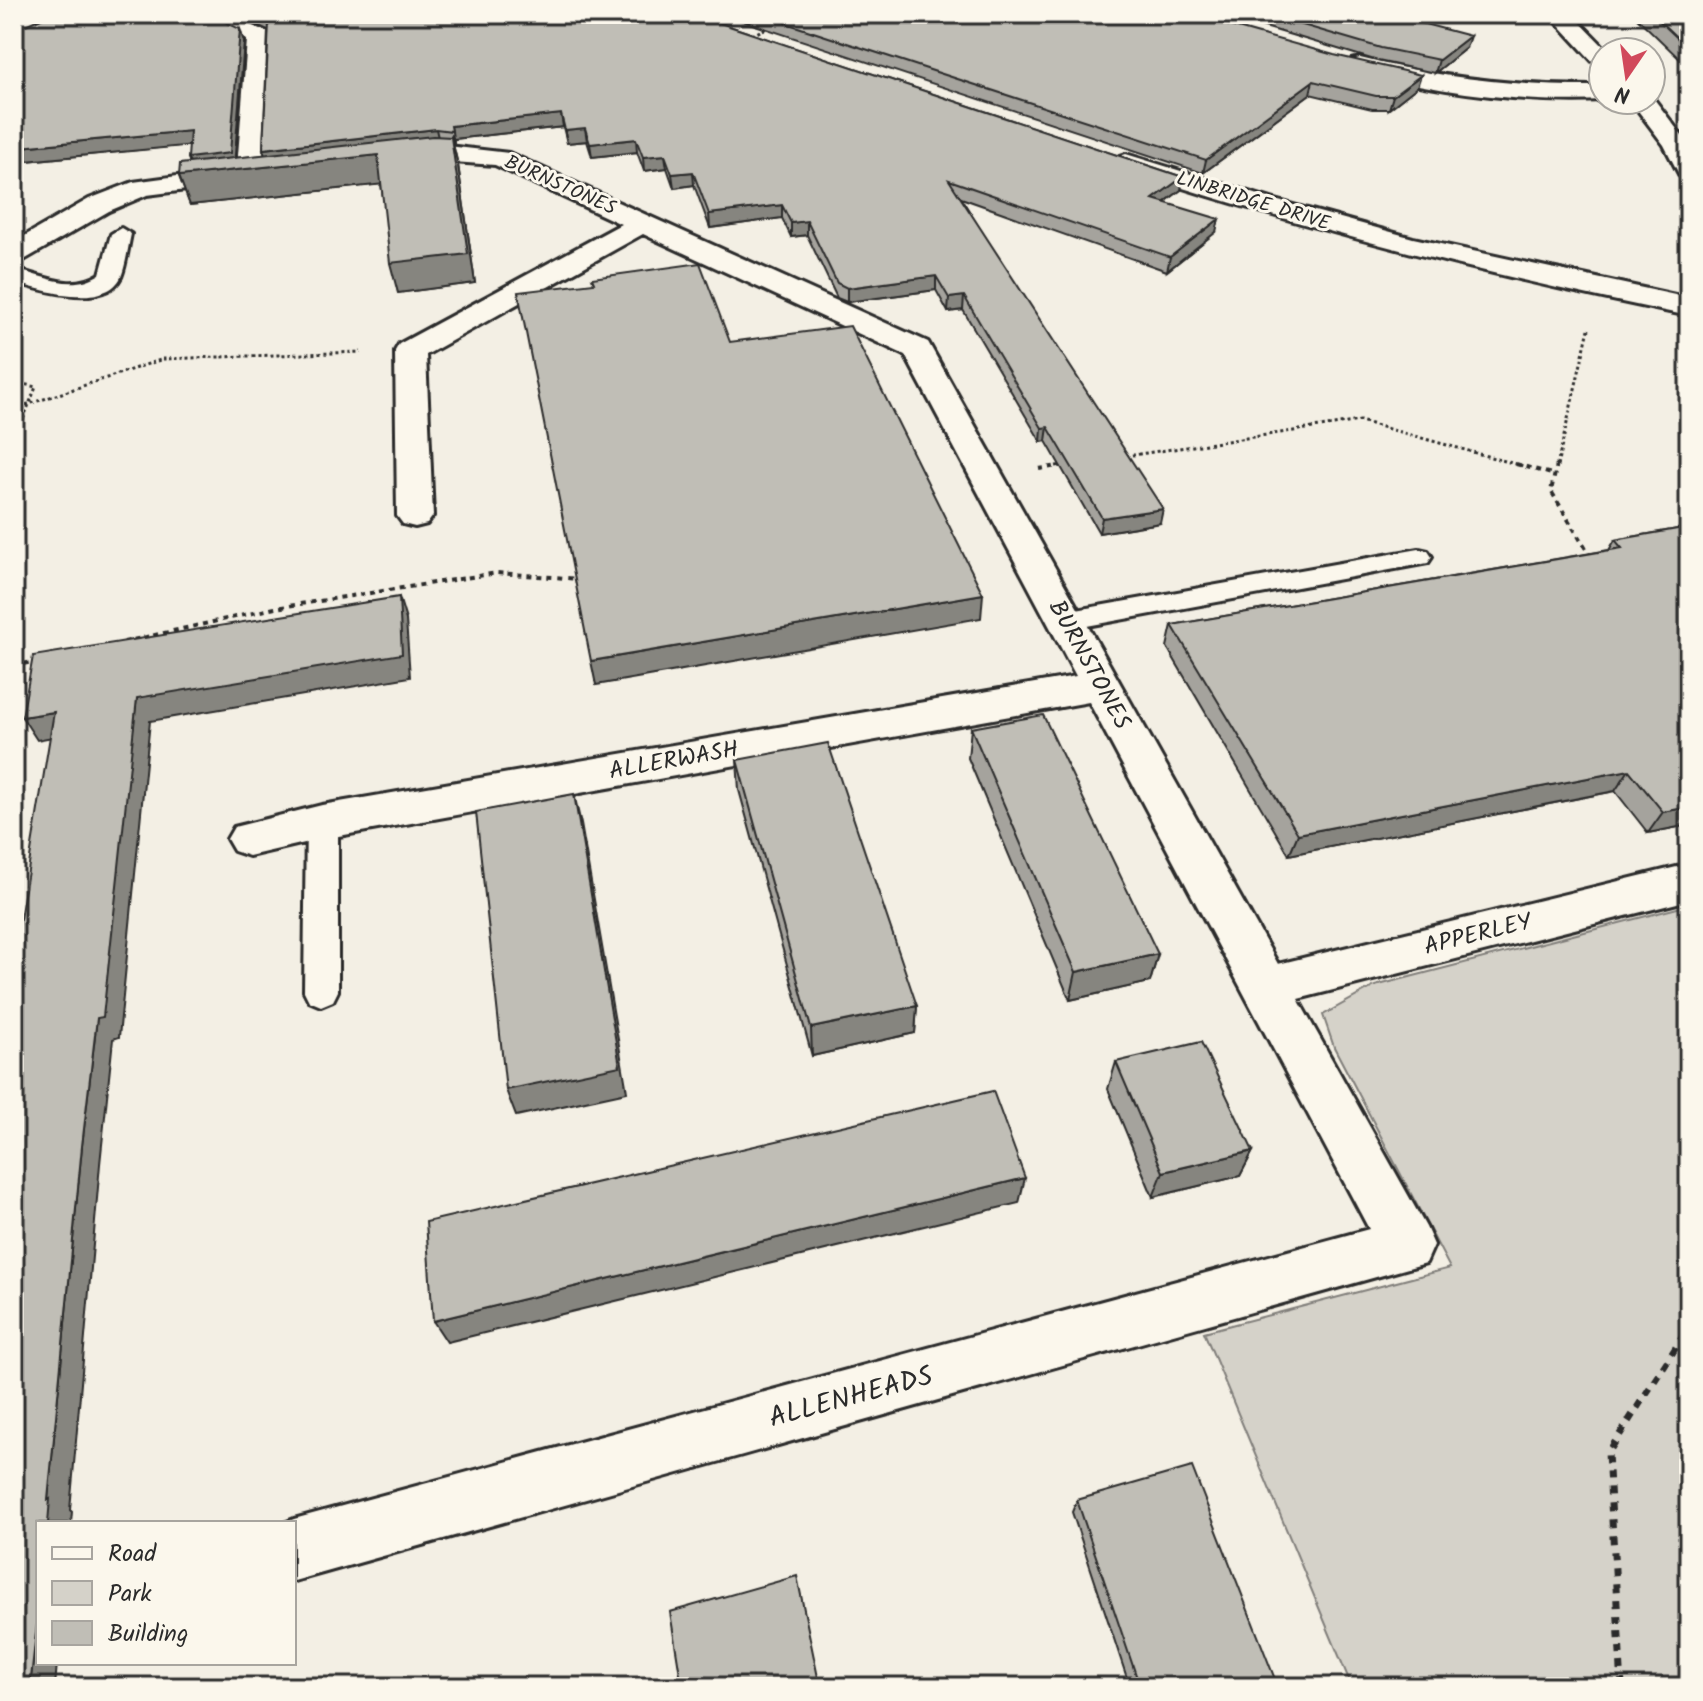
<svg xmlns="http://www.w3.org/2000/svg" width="1703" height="1701" font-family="Kalam,sans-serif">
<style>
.green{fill:#d5d2c9;stroke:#807e7a;stroke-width:2}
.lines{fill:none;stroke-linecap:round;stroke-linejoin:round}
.lane-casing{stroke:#2b2b2b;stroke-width:6}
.street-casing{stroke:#2b2b2b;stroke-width:6}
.path-far2{stroke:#2b2b2b;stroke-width:3;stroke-dasharray:3 3;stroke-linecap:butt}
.path-far1{stroke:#2b2b2b;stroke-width:4;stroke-dasharray:5 5;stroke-linecap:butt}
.path{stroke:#2b2b2b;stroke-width:7;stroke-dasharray:8 8;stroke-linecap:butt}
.lane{fill:#fbf7ec;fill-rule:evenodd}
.street{fill:#fbf7ec;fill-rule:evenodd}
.wall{fill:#a5a39d;stroke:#2b2b2b;stroke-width:2}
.shaded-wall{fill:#86857f;stroke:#2b2b2b;stroke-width:2}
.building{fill:#c0beb6;stroke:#2b2b2b;stroke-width:2}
.labels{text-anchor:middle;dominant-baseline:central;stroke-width:6;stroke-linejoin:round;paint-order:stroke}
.far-street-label{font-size:20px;fill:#2b2b2b;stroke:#fbf7ec}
.street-label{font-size:24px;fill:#2b2b2b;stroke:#fbf7ec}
.near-street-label{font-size:28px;fill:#2b2b2b;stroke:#fbf7ec}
</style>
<rect width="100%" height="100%" fill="#f3efe4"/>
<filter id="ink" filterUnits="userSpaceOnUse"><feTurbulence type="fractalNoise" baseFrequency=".0125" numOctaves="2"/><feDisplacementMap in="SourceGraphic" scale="16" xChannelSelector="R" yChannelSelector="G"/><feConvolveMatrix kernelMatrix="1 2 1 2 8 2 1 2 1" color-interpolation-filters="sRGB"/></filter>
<g filter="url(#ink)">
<path class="green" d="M1689,905v782h-337l-148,-355 246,-64 -116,-221 -11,-32 52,-29z"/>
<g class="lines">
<g class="lane-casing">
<path id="lane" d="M121,228l10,6c-3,13 -5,31 -10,43 -16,33 -82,13 -107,5v-13c29,7 58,23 86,5l11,-40z
M1419,549l9,2 4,6 -4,6 -363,67 -10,-2 -4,-7 4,-7 10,-2z
M322,810l11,4 5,8v169l-5,10 -12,5 -12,-5 -5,-10 2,-169 5,-8z"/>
</g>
<g class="street-casing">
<path id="street" d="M178,14h46l43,18 3,5 -7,137 -4,6 -9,2 -103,13 -38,16 -85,49 -10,2v-20l75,-43 44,-17 104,-14 10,-128 -29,-14 -37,-7z
M1549,14h23l37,38h-6v14l-8,-2z
M1360,58c81,20 160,29 243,28l1,14c-86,4 -170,-9 -252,-30l-4,-5 4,-5z
M1651,95l38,50v33l-9,-2 -16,-31 -34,-45h21z
M439,145l70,8 419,189 350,622 411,-100v36l-391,99 128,228 8,18 -8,18 -1132,318v-58h-10l10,-4 1075,-290 -280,-527 -767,137 -73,17 -15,-5 -7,-12 7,-12 88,-22 754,-129 -171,-321 -262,-121 -217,121 7,161 -6,8 -12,3 -12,-3 -6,-8 -2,-165 4,-7 222,-120 -126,-59 -56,-4 -41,5 -9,-3 -4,-5 4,-5z
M1126,154l149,46 138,38 276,60v18c-194,-39 -384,-87 -572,-149l-4,-5 4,-5z"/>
</g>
<path class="path-far2" d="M752,35l19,-9
M14,382l22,5 -22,55
M14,406l15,-2 134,-45 198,-7
M1126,456l234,-35 163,45
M1056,466l8,-1
M1557,466l32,-137"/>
<path class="path-far1" d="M1516,464l39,11
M1557,464l-6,27 41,68
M1039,469l25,-4
M124,642l151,-34 222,-35 83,6
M14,666l22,-5"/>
<path class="path" d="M1622,1687l-14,-234 81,-126"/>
<use href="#lane" class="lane"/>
<use href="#street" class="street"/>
</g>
<path class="wall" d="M232,14h461l490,163 -2,13 -17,13 52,29 -49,39 -206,-73 199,325 -61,10 -53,-92 -5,1 -78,-132 -15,2 -12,-22 -89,12 -10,-4 -30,-63 -16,2 -9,-19 -72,10 -16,-43 -20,3 -7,-20 -23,3 -7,-19 -45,5 -5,-16 -20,2 -4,-16 -109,12v5h-1l5,21 17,118 -77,10 -17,-109 -191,21 -11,-29 11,-13 -1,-18 -163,16 -12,44v-175l226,-1 4,13 -9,116 30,-3 -2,-6 5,-119z
M722,14h466l229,73 -28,22h-17l-62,-15 -107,79z
M1203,14h184l79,34 -31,25 -57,-12 -130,-39z
M1633,14h56v54z
M1689,527v298l-41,8 -33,-42 -326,64 -122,-208 5,-22 437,-75 6,-10z
M971,728l187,226 -8,28 -80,18 -102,-242z
M737,760l180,246 -2,27 -103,23 -73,-266z
M1116,1062l137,89 -13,25 -87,21 -45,-108z
M1077,1500l201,187h-148l-58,-175z"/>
<path class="shaded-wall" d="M240,29l4,13 -10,124 -41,6 -5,-14z
M1470,36l-4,12 -31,25 4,-13z
M1421,75l-4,12 -28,22 4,-13z
M1313,81l-3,13 -107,79 3,-13z
M561,114l2,13 -109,12v5l-3,-18z
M585,128l2,13 -20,2 -2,-13z
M436,129l3,13 -172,21 -4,-14z
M190,131l5,14 -169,16 -12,44v-37l6,-21z
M451,137l7,28 17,118 -77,10 -8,-30z
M636,139l1,13 -45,5 -2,-13z
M378,155l7,29 -195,21 -11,-29z
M665,155l2,13 -23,3 -1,-14z
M693,172l1,13 -20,3 -2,-14z
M1183,177l-2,13 -31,23 3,-14z
M782,205v13l-72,10 -1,-14z
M1219,219l-3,13 -49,39 3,-14z
M807,221v14l-16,2v-14z
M936,276v14l-89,12v-14z
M964,296l-1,14 -15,2 1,-14z
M1048,427l-2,14 -5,1 1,-14z
M1163,509l-3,14 -61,10 3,-15z
M983,594l-2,24 -385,67 -5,-24z
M399,597l7,23 4,57 -260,44 -31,316 -6,2 -13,125 -30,346 2,2 -1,11h-23v-23l34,-354 15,-128 40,-320z
M54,712l14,22 -31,6 -15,-23z
M1689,735v18l-10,-17z
M1629,770l-14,21 -326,64 9,-21z
M574,794l7,30 46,268 -111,24 -10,-26z
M1689,807v18l-41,8 15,-21z
M1158,954l-8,28 -80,18 6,-28z
M917,1006l-2,27 -103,23 -1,-28z
M1253,1151l-13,25 -87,21 10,-25z
M1025,1178l-6,25 -572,139 -14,-21z
M38,1615v48h19l-2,24h-25z"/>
<path class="building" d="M50,14h150l13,2 27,13 -10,124 -42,5 2,-27 -170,16 -6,21v-138z
M258,14h435l490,163 -30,22 66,20 -49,38 -221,-77 214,329 -61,9 -54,-91 -6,1 -78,-132 -15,2 -13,-22 -89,12 -10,-5 -30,-62 -16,2 -9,-18 -73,9 -16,-42 -21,2 -7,-19 -22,2 -7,-18 -46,5 -5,-16 -20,2 -4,-16 -110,12 1,5 -16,-2 -173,20 6,-126 -5,-6z
M758,14h430l146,41 87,20 -28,21h-17l-63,-15 -107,79z
M1265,14h122l83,22 -31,24 -58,-12z
M1652,14h37v35z
M433,136l18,1 17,117 -78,9 -12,-108 -199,21 1,-12z
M700,263l30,79 120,-16 133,268 -392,67 -73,-369 76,-9 -2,-5z
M1689,527v208l-10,1 10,11v60l-26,5 -34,-42 -331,64 -126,-209 450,-77 -7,-8z
M399,597l3,57 -265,44 -34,319 -6,1 -15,128 -34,354 2,-1 -2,24h-10v92l-8,72h-16v-731l40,-244 -32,5 11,-61z
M1043,715l115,239 -82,18 -105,-244z
M828,743l89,263 -106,22 -74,-268z
M574,794l46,272 -114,24 -30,-278z
M1201,1042l52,109 -90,21 -47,-110z
M993,1091l32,87 -592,143 -7,-99z
M1192,1467l86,220h-138l-63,-187z
M797,1576l23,111h-138l-12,-75z"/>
</g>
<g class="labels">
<g class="far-street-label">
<text transform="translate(560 186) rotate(24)">BURNSTONES</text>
<text transform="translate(1253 202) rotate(17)">LINBRIDGE DRIVE</text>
</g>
<g class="street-label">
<text transform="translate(1089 665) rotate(61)">BURNSTONES</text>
<text transform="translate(674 761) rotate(-10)">ALLERWASH</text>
<text transform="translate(1478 935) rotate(-14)">APPERLEY</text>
</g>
<g class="near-street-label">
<text transform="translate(851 1398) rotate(-15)">ALLENHEADS</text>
</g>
</g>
<rect width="1703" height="1701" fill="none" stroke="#fbf7ec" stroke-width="48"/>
<rect x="24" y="24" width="1655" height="1653" fill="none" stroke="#2b2b2b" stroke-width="3" filter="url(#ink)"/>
<rect x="36" y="1521" width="260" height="144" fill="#fbf7ec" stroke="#a8a59f" stroke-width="2"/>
<rect x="52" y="1547" width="40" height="12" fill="#fbf7ec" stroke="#a8a59f" stroke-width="2"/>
<text x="108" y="1561" font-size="24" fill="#2b2b2b">Road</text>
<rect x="52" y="1581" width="40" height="24" fill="#d5d2c9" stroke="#a8a59f" stroke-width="2"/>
<text x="108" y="1601" font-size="24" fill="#2b2b2b">Park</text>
<rect x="52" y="1621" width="40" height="24" fill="#c0beb6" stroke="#a8a59f" stroke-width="2"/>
<text x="108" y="1641" font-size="24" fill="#2b2b2b">Building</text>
<g transform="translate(1627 76) rotate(193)"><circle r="38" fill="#fbf7ec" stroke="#a8a59f" stroke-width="2"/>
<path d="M0-6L14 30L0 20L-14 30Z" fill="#d1495b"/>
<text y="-12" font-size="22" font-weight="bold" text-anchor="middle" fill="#2b2b2b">N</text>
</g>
</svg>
